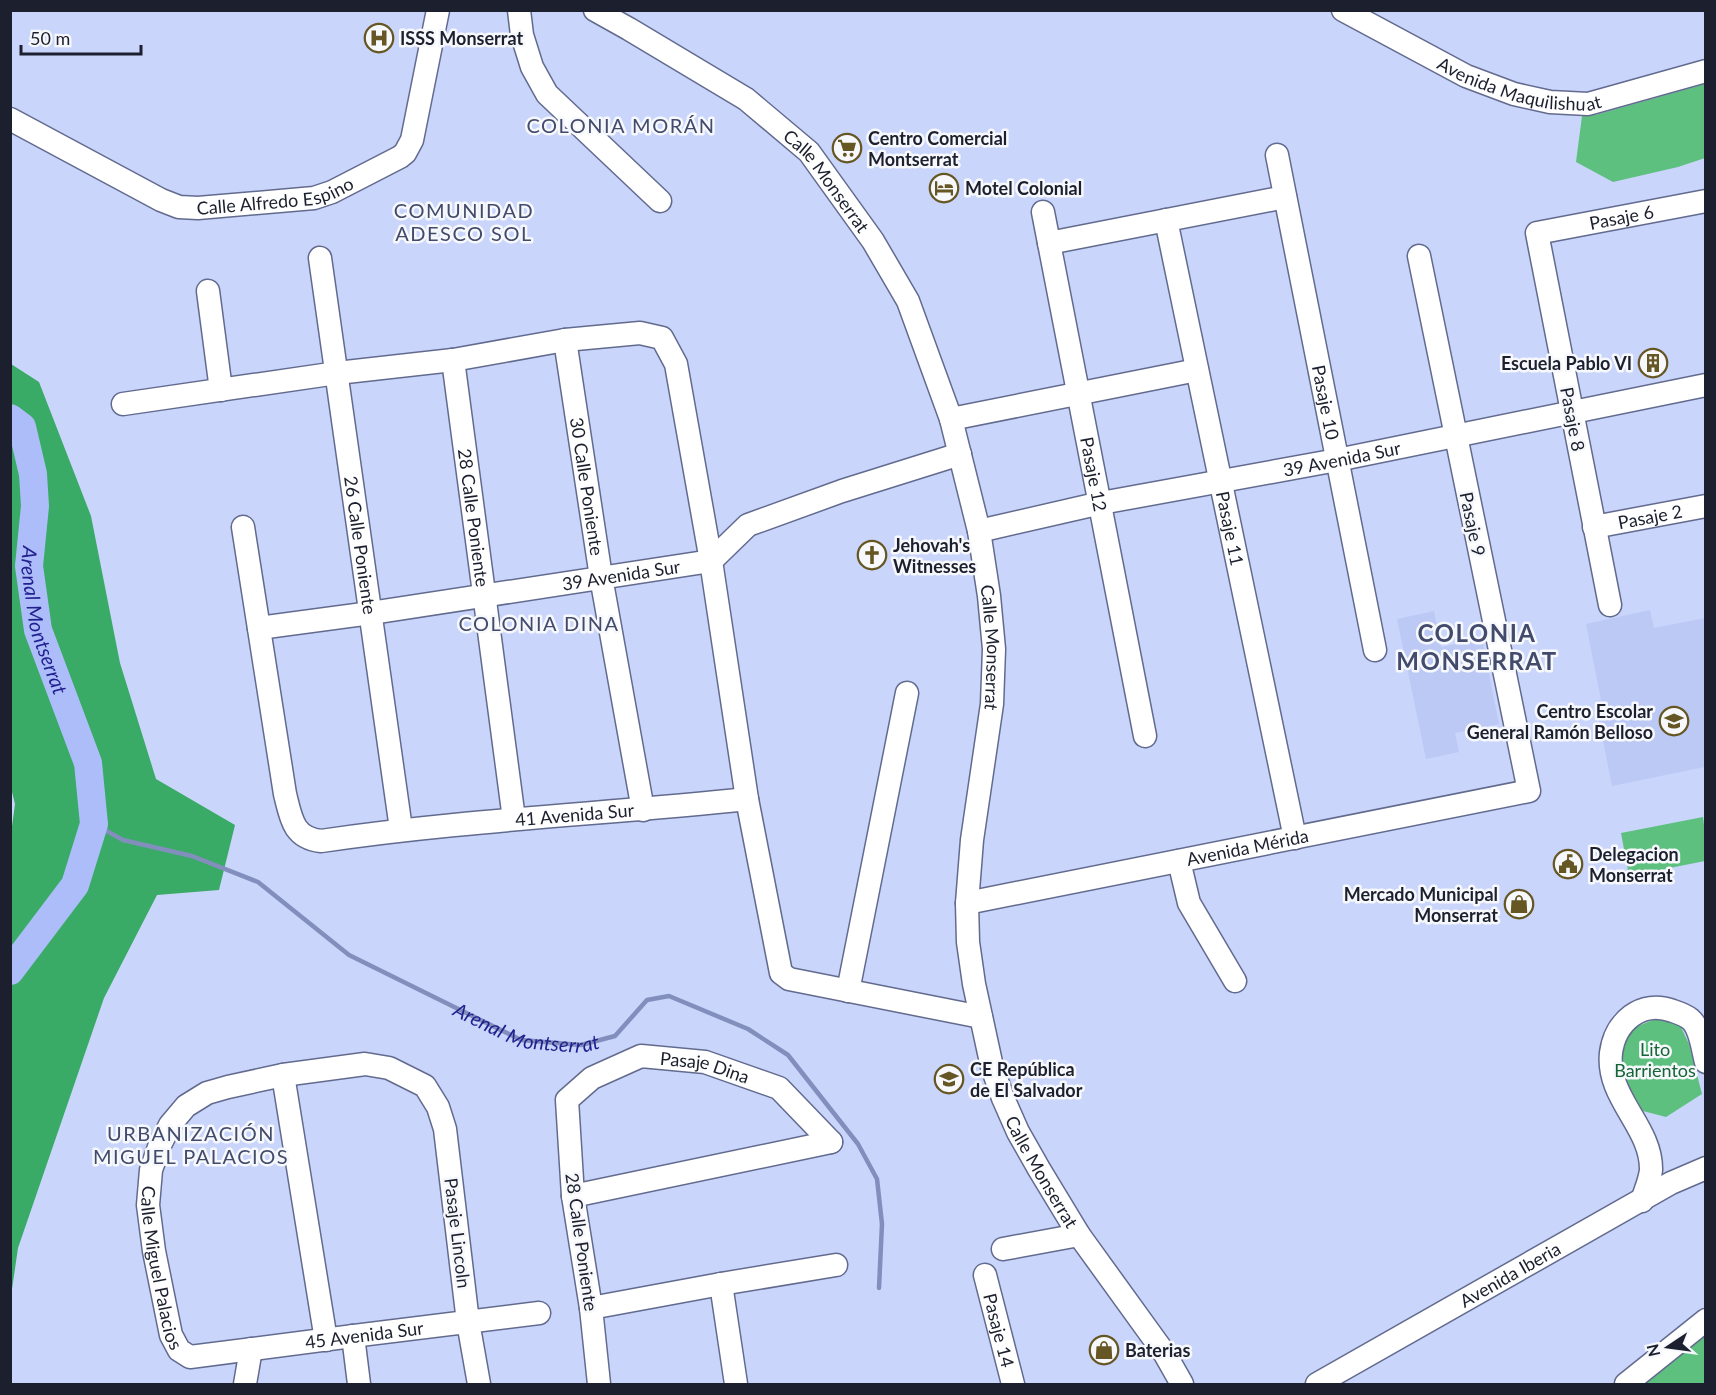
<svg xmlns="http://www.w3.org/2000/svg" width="1716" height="1395" font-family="Lato,sans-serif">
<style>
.built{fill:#bcc9f5}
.green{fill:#5dc07f}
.forest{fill:#39ab66}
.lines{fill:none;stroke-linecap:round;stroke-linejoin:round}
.stream{stroke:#828ebc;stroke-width:4.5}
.river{stroke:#adbdf9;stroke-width:28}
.minor-casing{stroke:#626b8e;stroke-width:25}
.minor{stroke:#fff;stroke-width:22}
.labels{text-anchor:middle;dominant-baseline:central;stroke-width:5;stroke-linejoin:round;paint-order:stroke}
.poi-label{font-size:18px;font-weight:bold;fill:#1c202e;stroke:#f6f8fc;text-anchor:start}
.street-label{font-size:18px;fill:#1c202e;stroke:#f6f8fc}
.park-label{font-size:18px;fill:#156436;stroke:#f6f8fc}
.neighbourhood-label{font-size:20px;letter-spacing:1.5px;fill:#434b6c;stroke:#f6f8fc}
.water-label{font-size:20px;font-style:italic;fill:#22208f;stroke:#f6f8fc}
.district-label{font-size:24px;font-weight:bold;letter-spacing:1.5px;fill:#434b6c;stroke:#f6f8fc}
</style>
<rect width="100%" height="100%" fill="#cad5fc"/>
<path class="built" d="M1650,610l4,18 51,-10v149l-93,19 -17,-85 6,-1 -15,-76z
M1434,611l7,36 41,-8 17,85 -44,9 4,19 -33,7 -29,-140z"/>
<path class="green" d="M1705,84v74l-27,9 -65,15 -37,-20 6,-46 13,-1z
M1703,817l2,15v29l-76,15 -8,-43z
M1655,1019l25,6 9,19 13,50 -36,23 -23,-6 -27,-46 8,-33z
M1705,1329v55h-67z"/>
<path class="forest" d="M11,364l28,18 52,134 29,147 36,116 79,46 -16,65 -62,5 -53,103 -86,250 -7,48 -1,-455 5,-37 -5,-20z"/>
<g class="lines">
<path class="stream" id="s1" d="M94,824l29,16 69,16 66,26 91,73 172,85 60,5 34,-9 32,-36 22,-4 79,33 40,26 70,89 19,35 5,45 -3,64"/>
<path class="river" id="s2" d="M10,418l12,9 11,47 2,32 -6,60 9,64 50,133 6,61 -19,61 -65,86"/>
<g class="minor-casing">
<g id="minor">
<path d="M519,10l3,25 10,32 15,27 113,107"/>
<path id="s3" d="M595,10l34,19 117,70 63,53 64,89 35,60 43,118 28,112 10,65 5,53 -2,55 -20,136 -5,63 1,39 6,42 18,83 11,31 15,34 21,37 40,66 86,119 17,30"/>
<path id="s4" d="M1343,10l123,66 48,18 36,8 38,2 118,-33"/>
<path id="s5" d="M10,119l151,81 18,7 19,1 116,-10 18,-6 68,-35 5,-4 7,-13 26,-130"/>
<path id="s6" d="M1277,155l98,495"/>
<path id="s7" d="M1043,212l102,524"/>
<path id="s8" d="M1166,220l129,618"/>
<path d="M1049,243l236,-46"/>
<path id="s9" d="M320,258l81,571"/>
<path d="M208,291l13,99"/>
<path id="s10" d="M565,340l36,237 42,233"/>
<path id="s11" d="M453,360l61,459"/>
<path d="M123,404l214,-31 116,-13 112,-20 75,-7 22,5 14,26 35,197 36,238 34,174 8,6 192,38"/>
<path d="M951,419l246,-49"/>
<path id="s12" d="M243,527l42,267c6,24 8,44 36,47 142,-21 284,-27 426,-42"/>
<path id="s13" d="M1594,527l112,-21"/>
<path id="s14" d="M979,531l122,-28 236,-43 369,-75"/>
<path id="s15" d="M1610,605l-73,-372 169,-32"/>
<path id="s16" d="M259,628l112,-15 340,-52 37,-36 94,-34 118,-37"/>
<path d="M1179,861l10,42 46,78"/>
<path id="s17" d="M967,903l562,-112 -110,-535"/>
<path d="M848,991l59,-298"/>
<path d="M283,1075l43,265"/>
<path d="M573,1196l258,-54"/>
<path d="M1642,1201c3,-10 8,-21 9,-31 1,-43 -45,-72 -40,-117 4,-31 30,-54 62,-42 6,2 12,4 17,8 11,9 12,29 16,43"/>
<path d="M1003,1249l76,-14"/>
<path id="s18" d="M985,1275l28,109"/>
<path d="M721,1284l15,100"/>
<path d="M591,1308l130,-24 115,-19"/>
<path d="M353,1336l6,48"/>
<path d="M245,1384l6,-35"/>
<path id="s19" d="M479,1384l-11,-62 -23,-193 -7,-22 -13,-21 -36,-18 -24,-4 -82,11 -55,12 -21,6 -21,13 -16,19 -11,22 -8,23 -3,35 6,46 17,84 8,15 11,7c116,-15 233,-30 349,-44"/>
<path id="s20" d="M599,1384l-8,-76 -18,-112 -6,-96 25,-22 49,-22 64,6 74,26 52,54"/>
<path id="s21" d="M1317,1384l354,-201 35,-15"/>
<path d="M1626,1384l80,-64"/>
</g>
</g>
<use href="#minor" class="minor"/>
</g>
<defs>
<g id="hospital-ring" transform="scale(1.5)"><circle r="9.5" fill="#f6f8fc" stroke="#655623" stroke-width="1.5"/><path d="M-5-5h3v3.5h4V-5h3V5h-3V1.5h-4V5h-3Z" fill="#655623"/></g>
<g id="supermarket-ring" transform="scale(1.5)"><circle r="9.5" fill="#f6f8fc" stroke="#655623" stroke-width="1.5"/><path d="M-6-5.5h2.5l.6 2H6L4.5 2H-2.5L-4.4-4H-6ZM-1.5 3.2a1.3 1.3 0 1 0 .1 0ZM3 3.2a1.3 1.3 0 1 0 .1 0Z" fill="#655623"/></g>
<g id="hotel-ring" transform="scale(1.5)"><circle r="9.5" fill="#f6f8fc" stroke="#655623" stroke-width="1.5"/><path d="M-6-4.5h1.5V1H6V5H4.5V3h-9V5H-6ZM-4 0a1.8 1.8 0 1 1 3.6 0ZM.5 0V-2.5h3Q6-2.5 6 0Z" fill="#655623"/></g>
<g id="building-ring" transform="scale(1.5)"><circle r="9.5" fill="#f6f8fc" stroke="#655623" stroke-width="1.5"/><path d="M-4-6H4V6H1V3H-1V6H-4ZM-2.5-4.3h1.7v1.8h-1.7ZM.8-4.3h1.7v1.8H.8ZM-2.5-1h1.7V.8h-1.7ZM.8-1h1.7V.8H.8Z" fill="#655623"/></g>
<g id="church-ring" transform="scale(1.5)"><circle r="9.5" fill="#f6f8fc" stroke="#655623" stroke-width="1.5"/><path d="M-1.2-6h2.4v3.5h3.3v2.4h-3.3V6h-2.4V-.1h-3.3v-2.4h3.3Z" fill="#655623"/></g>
<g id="school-ring" transform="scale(1.5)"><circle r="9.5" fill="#f6f8fc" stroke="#655623" stroke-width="1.5"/><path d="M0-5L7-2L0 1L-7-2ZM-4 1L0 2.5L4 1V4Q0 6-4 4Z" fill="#655623"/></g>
<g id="civic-ring" transform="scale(1.5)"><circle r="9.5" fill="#f6f8fc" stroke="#655623" stroke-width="1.5"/><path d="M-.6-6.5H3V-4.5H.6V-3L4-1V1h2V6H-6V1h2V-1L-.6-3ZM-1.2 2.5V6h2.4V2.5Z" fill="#655623"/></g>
<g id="shop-ring" transform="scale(1.5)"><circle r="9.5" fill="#f6f8fc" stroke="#655623" stroke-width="1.5"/><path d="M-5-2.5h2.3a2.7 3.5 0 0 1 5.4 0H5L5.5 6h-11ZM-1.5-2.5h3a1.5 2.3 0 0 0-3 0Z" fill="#655623"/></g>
</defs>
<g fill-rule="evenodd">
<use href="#hospital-ring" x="379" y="38"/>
<use href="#supermarket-ring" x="847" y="148"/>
<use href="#hotel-ring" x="944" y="188"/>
<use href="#building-ring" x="1653" y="363"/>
<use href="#church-ring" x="872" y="555"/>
<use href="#school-ring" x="1674" y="721"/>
<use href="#civic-ring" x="1568" y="864"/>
<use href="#shop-ring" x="1519" y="904"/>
<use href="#school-ring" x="949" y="1079"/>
<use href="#shop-ring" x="1104" y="1350"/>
</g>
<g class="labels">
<g class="poi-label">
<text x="400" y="38">ISSS Monserrat</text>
<text x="868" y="138">Centro Comercial<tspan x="868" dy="21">Montserrat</tspan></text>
<text x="965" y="188">Motel Colonial</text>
<text x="1632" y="363" text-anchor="end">Escuela Pablo VI</text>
<text x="893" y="545">Jehovah's<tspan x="893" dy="21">Witnesses</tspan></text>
<text x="1653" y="711" text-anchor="end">Centro Escolar<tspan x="1653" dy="21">General Ramón Belloso</tspan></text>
<text x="1589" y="854">Delegacion<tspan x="1589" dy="21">Monserrat</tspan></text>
<text x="1498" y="894" text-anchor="end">Mercado Municipal<tspan x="1498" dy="21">Monserrat</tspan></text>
<text x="970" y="1069">CE República<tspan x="970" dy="21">de El Salvador</tspan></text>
<text x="1125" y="1350">Baterias</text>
</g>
<g class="street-label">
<text stroke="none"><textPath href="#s4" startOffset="194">Avenida Maquilishuat</textPath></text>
<text stroke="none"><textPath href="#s3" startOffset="291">Calle Monserrat</textPath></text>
<text stroke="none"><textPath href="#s5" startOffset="288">Calle Alfredo Espino</textPath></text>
<text stroke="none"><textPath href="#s15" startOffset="465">Pasaje 6</textPath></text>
<text stroke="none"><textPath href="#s6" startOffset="252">Pasaje 10</textPath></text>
<text transform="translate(1573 419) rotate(79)">Pasaje 8</text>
<text stroke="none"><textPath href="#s14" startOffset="370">39 Avenida Sur</textPath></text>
<text stroke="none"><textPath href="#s7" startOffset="267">Pasaje 12</textPath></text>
<text stroke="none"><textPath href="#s10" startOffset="148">30 Calle Poniente</textPath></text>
<text stroke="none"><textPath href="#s13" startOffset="57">Pasaje 2</textPath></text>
<text stroke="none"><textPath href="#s11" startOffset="159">28 Calle Poniente</textPath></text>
<text transform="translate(1473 524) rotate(78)">Pasaje 9</text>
<text stroke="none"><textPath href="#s8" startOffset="315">Pasaje 11</textPath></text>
<text stroke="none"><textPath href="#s9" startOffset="290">26 Calle Poniente</textPath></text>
<text stroke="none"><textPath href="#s16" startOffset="366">39 Avenida Sur</textPath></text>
<text stroke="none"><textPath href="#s3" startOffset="795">Calle Monserrat</textPath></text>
<text stroke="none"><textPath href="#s12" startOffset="590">41 Avenida Sur</textPath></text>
<text stroke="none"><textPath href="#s17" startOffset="286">Avenida Mérida</textPath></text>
<text stroke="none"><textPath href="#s20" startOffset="438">Pasaje Dina</textPath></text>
<text stroke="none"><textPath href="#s3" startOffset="1335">Calle Monserrat</textPath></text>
<text transform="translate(458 1233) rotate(83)">Pasaje Lincoln</text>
<text transform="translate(582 1242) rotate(82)">28 Calle Poniente</text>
<text stroke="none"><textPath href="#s19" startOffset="728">Calle Miguel Palacios</textPath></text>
<text stroke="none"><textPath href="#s21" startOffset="222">Avenida Iberia</textPath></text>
<text stroke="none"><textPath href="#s18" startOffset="57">Pasaje 14</textPath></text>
<text stroke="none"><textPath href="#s19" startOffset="1002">45 Avenida Sur</textPath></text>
</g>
<g class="park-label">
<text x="1655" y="1049">Lito<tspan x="1655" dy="21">Barrientos</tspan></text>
</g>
<g class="neighbourhood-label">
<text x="621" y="125">COLONIA MORÁN</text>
<text x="464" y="210">COMUNIDAD<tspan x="464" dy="23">ADESCO SOL</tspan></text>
<text x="539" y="623">COLONIA DINA</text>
<text x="191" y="1133">URBANIZACIÓN<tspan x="191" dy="23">MIGUEL PALACIOS</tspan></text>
</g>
<g class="water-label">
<text stroke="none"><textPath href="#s2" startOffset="212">Arenal Montserrat</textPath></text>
<text stroke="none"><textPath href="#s1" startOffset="486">Arenal Montserrat</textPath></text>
</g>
<g class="district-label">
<text x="1477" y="632">COLONIA<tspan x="1477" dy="28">MONSERRAT</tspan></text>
</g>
</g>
<rect width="1716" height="1395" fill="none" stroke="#1c202e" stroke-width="24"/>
<g transform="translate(1668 1347) rotate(257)" stroke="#f6f8fc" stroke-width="4.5" paint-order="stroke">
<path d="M0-4.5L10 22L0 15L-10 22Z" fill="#1c202e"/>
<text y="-9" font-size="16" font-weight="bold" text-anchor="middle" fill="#1c202e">N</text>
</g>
<path d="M21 45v9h120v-9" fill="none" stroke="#1c202e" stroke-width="3"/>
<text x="30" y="45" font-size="18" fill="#1c202e" stroke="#f6f8fc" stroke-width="4.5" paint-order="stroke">50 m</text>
</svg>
